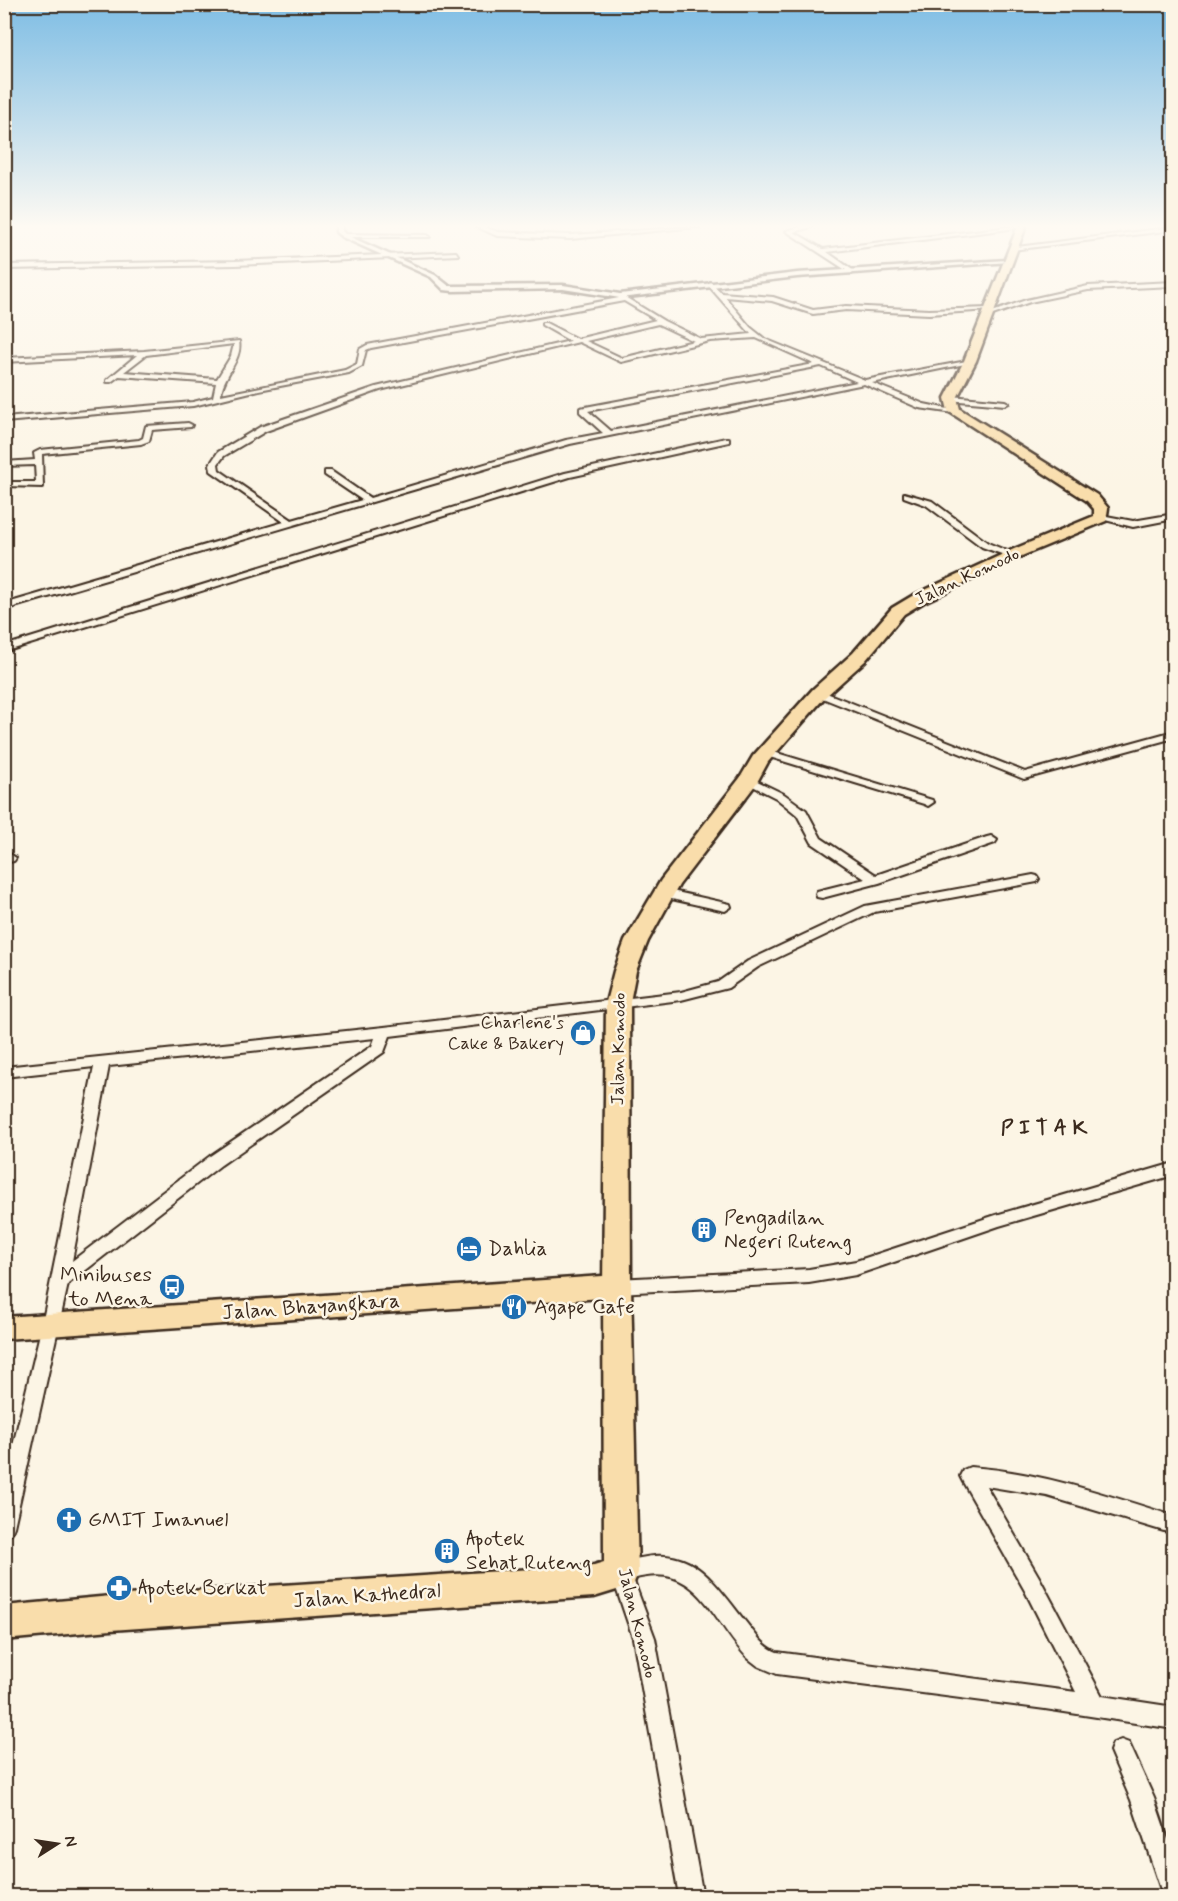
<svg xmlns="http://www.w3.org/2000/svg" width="1178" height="1901" font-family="Mynerve,sans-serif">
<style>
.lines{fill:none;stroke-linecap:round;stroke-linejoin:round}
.minor-casing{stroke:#3b2a1e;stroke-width:4}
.tertiary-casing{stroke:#3b2a1e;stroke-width:5}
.primary-casing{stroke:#3b2a1e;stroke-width:5}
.trunk-casing{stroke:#3b2a1e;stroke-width:5}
.minor{fill:#fcf5e5;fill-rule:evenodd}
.tertiary{fill:#fcf5e5;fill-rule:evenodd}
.primary{fill:#f9ddab;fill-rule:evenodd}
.trunk{fill:#f9ddab;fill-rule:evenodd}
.labels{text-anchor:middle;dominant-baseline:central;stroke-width:5;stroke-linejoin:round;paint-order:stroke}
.street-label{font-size:18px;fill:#3b2a1e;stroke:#fcf5e5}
.poi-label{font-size:18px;fill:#3b2a1e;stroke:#fcf5e5;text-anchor:end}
.quarter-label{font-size:21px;font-weight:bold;fill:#3b2a1e;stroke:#fcf5e5}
.near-poi-label{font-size:21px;fill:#3b2a1e;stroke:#fcf5e5;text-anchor:start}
.near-street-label{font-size:21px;fill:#3b2a1e;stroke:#fcf5e5}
</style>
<rect width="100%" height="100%" fill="#fcf5e5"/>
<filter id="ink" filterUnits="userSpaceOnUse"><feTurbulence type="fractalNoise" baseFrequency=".0167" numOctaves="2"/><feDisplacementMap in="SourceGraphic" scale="12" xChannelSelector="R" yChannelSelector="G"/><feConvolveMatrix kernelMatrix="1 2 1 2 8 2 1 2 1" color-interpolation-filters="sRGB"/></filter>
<g filter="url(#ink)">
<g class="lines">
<g class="minor-casing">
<path id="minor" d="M475,226h7l16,6 72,3 138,-9 -138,13 -73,-3z
M804,226h10l-20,6 29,17 193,-23 9,1 -198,25 27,19 -2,3 -66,-43z
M1174,227v3l-162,20 -3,-2z
M344,234l83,1 3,2h-88z
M456,252l2,3 -223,10 -231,4v-4l231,-4z
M710,282l12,11 51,4 40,13 33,-4 83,4 59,-2 3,2 -62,4 -83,-4 -33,4 -41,-13 -47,-4 25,30 15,12 100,41 107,-20 -2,3 -98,20 52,21 34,7 -4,2 -35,-5 -55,-24 -294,60 -566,166v-6l280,-82 -73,-51 -1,-7 8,-12 42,-25 116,-40 194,-46 -28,-16v-2h4l31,16 79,-19 -32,-19 -253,47 -5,2 -4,16 -13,7 -90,17 -66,16 -189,16v-4l189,-16 20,-5 3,-14 -97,-7 -8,6h-4v-2l30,-25 -133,7v-4l140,-7 95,-10c4,19 -17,35 -18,54l124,-25 12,-6 3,-15 7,-4 252,-47 -2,-2 3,-2 44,27 37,18 50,-5 -43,-49zM658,324l36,17 -72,17 -36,-17zM756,338l58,26 -234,44v4l23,21 -37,7 -196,58 -39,-27h-6v4l37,25 -70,20 -73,-50 -1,-6 6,-8 42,-25 114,-41 199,-48 42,20 89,-21zM234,344l-3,12 -14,23 -93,-7 22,-17zM821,366l36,16 -246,49 -23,-20z
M1174,282v4l-86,4 -58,12 -43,15 -3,-2 42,-15 62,-14z
M951,396l54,5 4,2 -4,2 -57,-5v-4z
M188,423l4,2 -1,2 -39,3 -3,11 -8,3 -99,10 1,33 -39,-1v-4h32l-1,-17 -31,1v-4l31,-2 -1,-7 6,-3 99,-10 4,-2 3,-12z
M726,438h3v4l-159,35 -566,175v-6l561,-173z
M904,493l28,8 56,42 29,12 -4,3 -31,-11 -56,-42 -22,-8z
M1174,514v5l-41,8 -36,-9 4,-3 32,6z
M819,690l206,82 149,-41v7l-150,41 -209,-84v-4z
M767,750l165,50 2,2 -6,4 -4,-2 -161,-49v-4z
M749,777l35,17 22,16 15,28 55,37 111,-38 4,-1 6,4 -2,3 -116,40 -57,15 -5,-1 -1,-3 1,-3 48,-12 -53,-36 -15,-28 -21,-17 -31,-16 -2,-2 2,-2z
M10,854l6,4 -2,3 -10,2v-8z
M1033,875l4,1 2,3 -2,3 -163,30 -116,55 -30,21 -47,12 -291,36 -6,16 -163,113 -153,119 -54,243 -3,7 -7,2v-53l38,-158 52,-258 -90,10v-10l380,-40 297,-35 37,-10 30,-21 117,-55zM375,1038l-3,8 -162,110 -138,105 37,-195z
M663,889l67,15 1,3 -6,4 -67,-15 -1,-3 1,-3z
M1174,1163v12l-175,51 -143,49 -47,8 -192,10 -6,-2 -3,-5 3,-5 6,-2 192,-10 47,-8 140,-46z
M970,1467c71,5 136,28 204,49v18l-127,-38 -61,-10 53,91 63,119 72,11v22l-129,-20 -268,-35 -19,-8 -9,-7c-37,-37 -50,-100 -116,-80l22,59 48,258h-24l-46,-258 -22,-65 3,-7c70,-27 90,2 130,54 10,12 18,26 33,32l299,40 -51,-101 -62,-109 -3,-6 3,-6z
M1121,1740l8,3 25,55 20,59v39h-11l-32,-96 -21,-49 3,-8z"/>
</g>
<g class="tertiary-casing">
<path id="tertiary" d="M336,226h6v5l4,4 89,40 14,11 114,-1 57,9 177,-21 210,-13 3,2 -213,15 -177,21 -57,-9 -110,2 -9,-1 -13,-13 -89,-40 -6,-5z"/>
</g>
<g class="primary-casing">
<path id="primary" d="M617,1275l10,3 4,8 -4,8 -10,3 -613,42v-22z"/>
</g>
<g class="trunk-casing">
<path id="trunk" d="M1018,226h8l-50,135 -19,37 3,11 137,86 11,13 -2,13 -82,34 -100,47 -20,12 -39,47 -40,36 -57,65 -12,22 -77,101 -31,56 -12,30 -6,31 1,284 7,287 -5,12 -39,12 -483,33 -107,10v-34l107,-10 483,-31 10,-3 -1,-276 3,-284 8,-31 11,-30 36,-61 79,-102 13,-22 60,-67 40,-36 39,-45 20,-12 102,-47 80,-33v-7l-7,-8 -139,-90 -3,-13 19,-37z"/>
</g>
<use href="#minor" class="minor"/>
<use href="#tertiary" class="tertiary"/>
<use href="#primary" class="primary"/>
<use href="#trunk" class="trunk"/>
</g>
</g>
<linearGradient id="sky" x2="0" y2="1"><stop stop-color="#7ebde4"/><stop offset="0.46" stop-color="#fefaf3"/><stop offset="1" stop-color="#fefaf3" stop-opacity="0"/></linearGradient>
<rect width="1178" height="492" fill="url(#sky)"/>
<defs>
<g id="shop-disc" transform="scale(1.35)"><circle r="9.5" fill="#1f6fb2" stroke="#fcf5e5"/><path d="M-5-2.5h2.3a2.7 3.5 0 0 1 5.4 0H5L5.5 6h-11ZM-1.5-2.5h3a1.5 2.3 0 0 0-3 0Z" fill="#fff"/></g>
<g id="building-disc" transform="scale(1.35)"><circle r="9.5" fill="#1f6fb2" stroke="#fcf5e5"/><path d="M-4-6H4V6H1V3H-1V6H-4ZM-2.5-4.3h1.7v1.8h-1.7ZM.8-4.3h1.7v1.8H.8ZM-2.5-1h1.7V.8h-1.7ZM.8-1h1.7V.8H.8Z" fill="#fff"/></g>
<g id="hotel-disc" transform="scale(1.35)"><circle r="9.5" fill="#1f6fb2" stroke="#fcf5e5"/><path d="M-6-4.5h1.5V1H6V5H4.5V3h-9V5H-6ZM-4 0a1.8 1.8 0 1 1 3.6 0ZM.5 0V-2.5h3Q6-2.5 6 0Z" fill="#fff"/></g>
<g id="bus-disc" transform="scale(1.35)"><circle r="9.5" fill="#1f6fb2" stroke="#fcf5e5"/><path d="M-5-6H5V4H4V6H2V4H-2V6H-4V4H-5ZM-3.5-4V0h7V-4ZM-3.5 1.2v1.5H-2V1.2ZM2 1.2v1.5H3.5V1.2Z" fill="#fff"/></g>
<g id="restaurant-disc" transform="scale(1.35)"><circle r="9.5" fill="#1f6fb2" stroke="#fcf5e5"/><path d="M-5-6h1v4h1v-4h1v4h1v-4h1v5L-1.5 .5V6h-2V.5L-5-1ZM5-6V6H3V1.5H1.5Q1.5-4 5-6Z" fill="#fff"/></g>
<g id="church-disc" transform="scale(1.35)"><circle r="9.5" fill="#1f6fb2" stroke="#fcf5e5"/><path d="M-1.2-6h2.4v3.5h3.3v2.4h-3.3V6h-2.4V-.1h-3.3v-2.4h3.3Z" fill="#fff"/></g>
<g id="pharmacy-disc" transform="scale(1.35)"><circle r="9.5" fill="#1f6fb2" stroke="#fcf5e5"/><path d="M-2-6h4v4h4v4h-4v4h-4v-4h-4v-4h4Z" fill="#fff"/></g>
</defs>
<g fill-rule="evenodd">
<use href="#shop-disc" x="583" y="1033"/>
<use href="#building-disc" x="704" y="1230"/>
<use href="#hotel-disc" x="469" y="1249"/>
<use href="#bus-disc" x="172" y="1287"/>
<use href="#restaurant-disc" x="514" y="1307"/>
<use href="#church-disc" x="69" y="1520"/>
<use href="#building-disc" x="447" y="1551"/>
<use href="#pharmacy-disc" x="119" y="1588"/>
</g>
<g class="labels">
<g class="street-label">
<text transform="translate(967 577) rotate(-25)">Jalan Komodo</text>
<text transform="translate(619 1049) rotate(-89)">Jalan Komodo</text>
<text transform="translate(637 1623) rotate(76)">Jalan Komodo</text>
</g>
<g class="poi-label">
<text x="564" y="1023">Charlene's<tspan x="564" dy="21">Cake &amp; Bakery</tspan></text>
</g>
<g class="quarter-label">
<text x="1044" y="1128">P I T A K</text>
</g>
<g class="near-poi-label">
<text x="724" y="1218">Pengadilan<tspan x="724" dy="24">Negeri Ruteng</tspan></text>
<text x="488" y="1249">Dahlia</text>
<text x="152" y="1275" text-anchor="end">Minibuses<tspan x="152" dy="24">to Mena</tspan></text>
<text x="534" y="1307">Agape Cafe</text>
<text x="88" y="1520">GMIT Imanuel</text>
<text x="466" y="1539">Apotek<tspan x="466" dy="24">Sehat Ruteng</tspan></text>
<text x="138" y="1588">Apotek Berkat</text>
</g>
<g class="near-street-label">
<text transform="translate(311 1307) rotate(-4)">Jalan Bhayangkara</text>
<text transform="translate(367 1596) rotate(-4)">Jalan Kathedral</text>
</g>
</g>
<rect width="1178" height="1901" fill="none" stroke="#fcf5e5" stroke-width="24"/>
<rect x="12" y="12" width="1154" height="1877" fill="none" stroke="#3b2a1e" stroke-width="2" filter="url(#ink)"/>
<g transform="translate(57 1844) rotate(78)" stroke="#fcf5e5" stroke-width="4.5" paint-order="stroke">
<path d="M0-4.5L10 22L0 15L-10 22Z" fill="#3b2a1e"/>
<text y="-9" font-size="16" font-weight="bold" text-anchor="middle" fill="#3b2a1e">N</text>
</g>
</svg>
